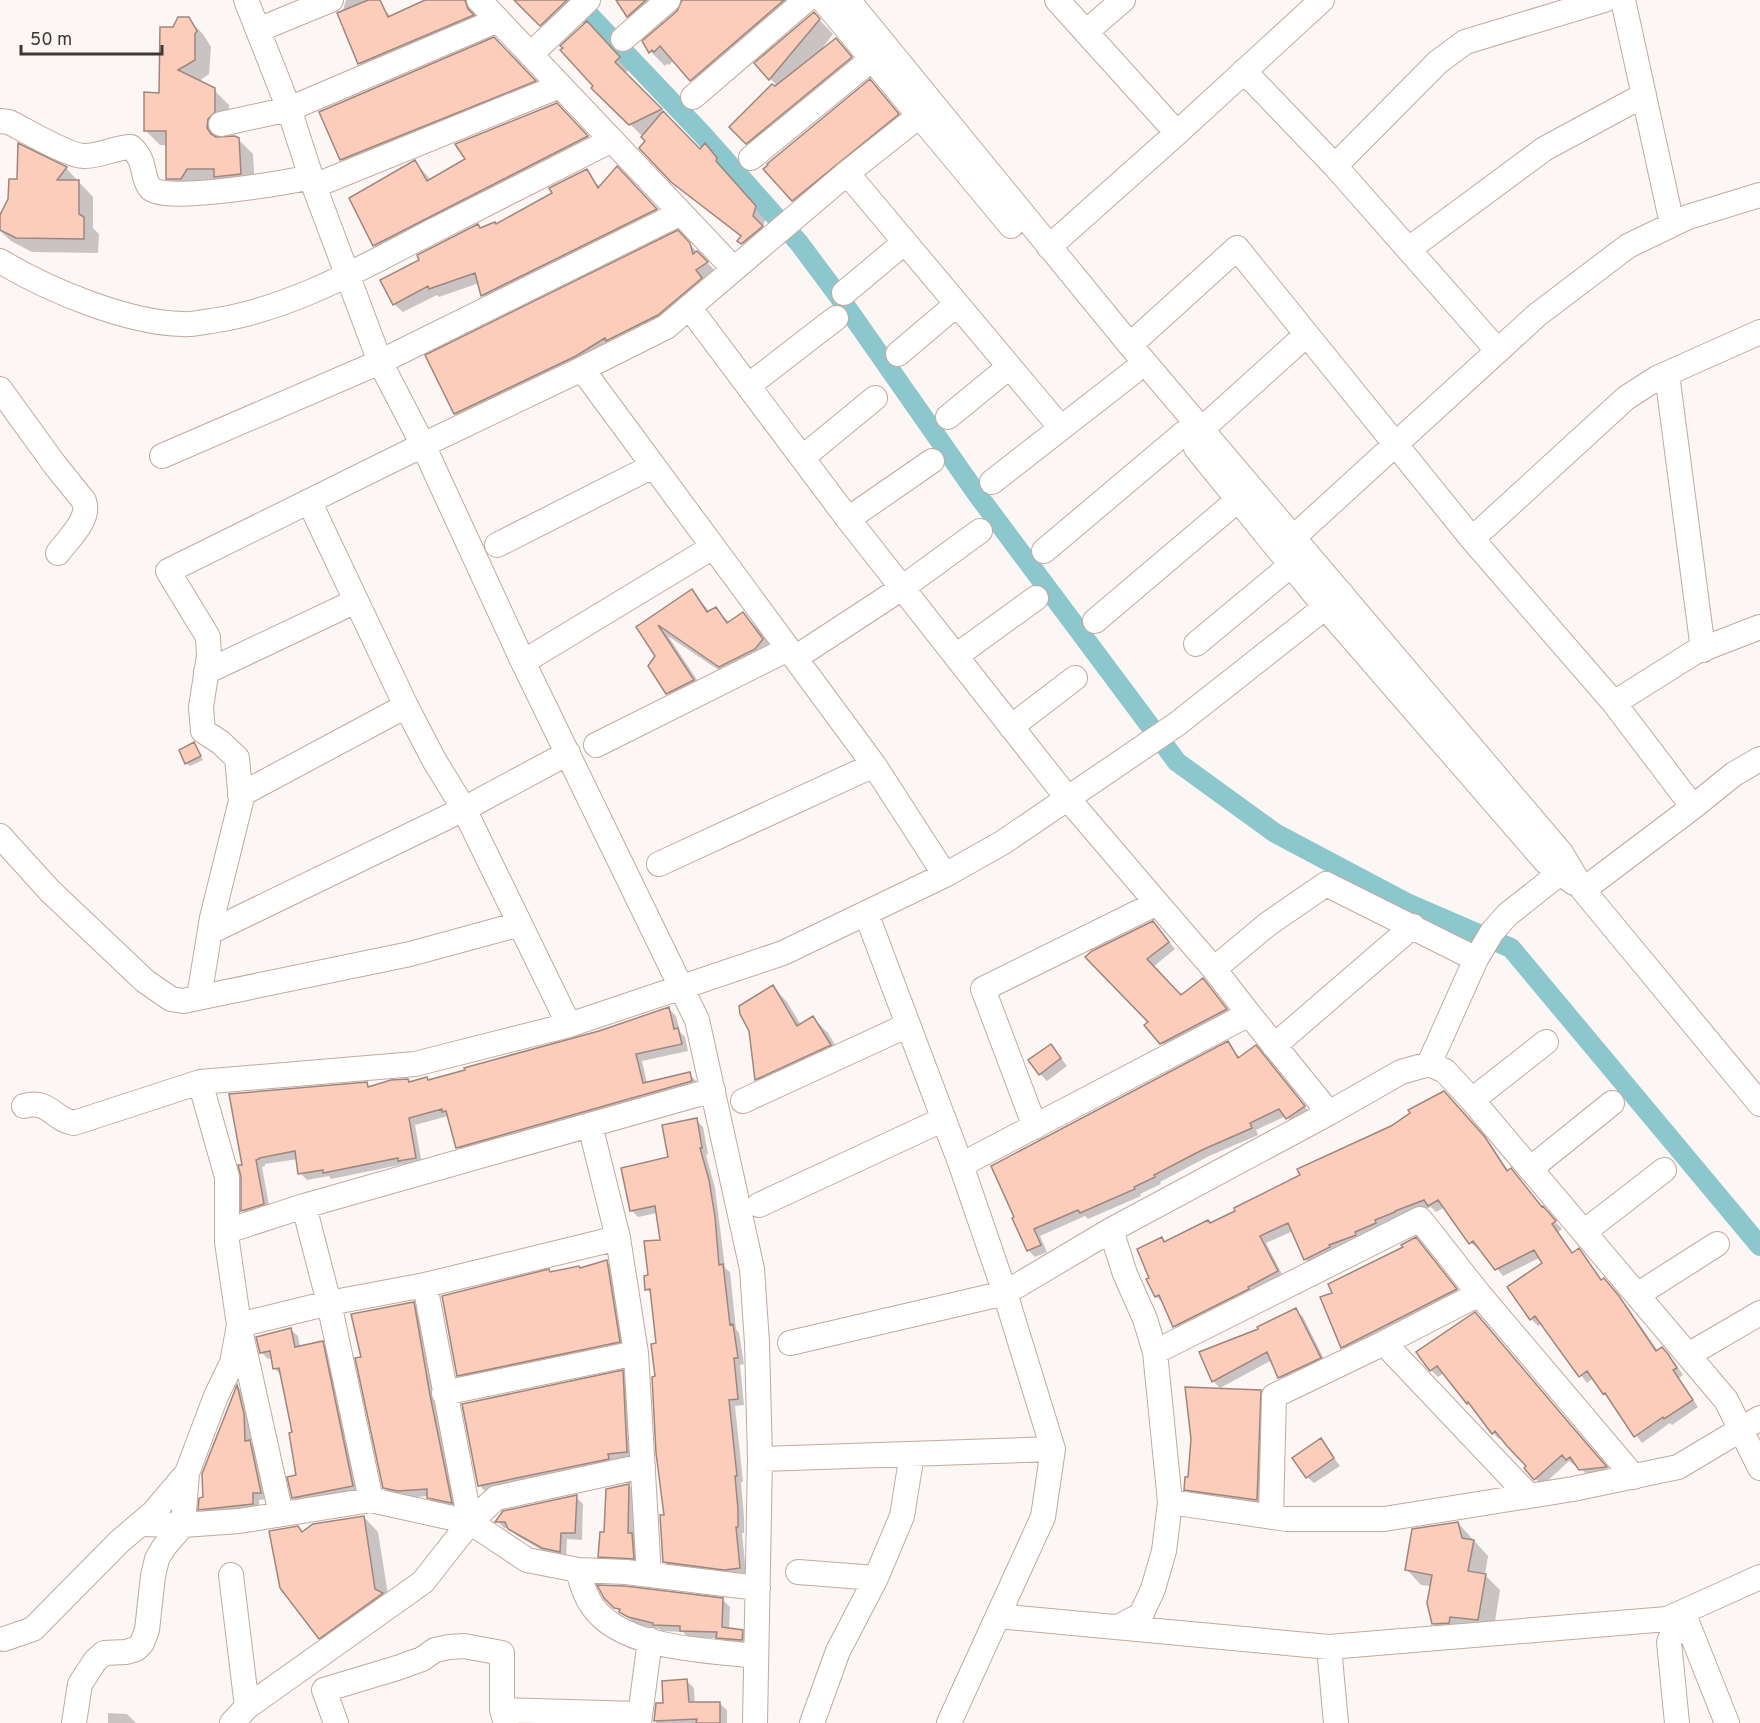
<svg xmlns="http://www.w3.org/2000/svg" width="1760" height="1723" font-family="Overpass,sans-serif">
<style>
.shadow{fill:#0003}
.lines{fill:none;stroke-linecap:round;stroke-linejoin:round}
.canal{stroke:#8dc7ce;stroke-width:20}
.building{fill:#fdcdbc;stroke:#9e867d;stroke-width:1.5}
.minor-casing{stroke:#c1aa9e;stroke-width:26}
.minor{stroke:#fff;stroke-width:24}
</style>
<rect width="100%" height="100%" fill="#fcf6f4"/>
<path class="shadow" d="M346,0h31l14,17 36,-17h42l8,10v8l-105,58 -13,-13 -20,-50 4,-3z
M517,0h50l15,14 -26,25z
M625,0h45l-32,26 -10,-10z
M687,0h132l-114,94 -31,-34 -5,5 -2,-1 -2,2 -14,-14 -7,-10 34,-30z
M814,14l19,20 -12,16 15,-10 28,31 -104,85 -29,-29 46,-41 -21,-23z
M188,19l15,15 8,13 -2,27 -11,8 16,8 15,15v22l-8,8v4h17l15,15 2,34 -73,5 -15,-15 1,-33h-8l-15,-15 16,-36 13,-65z
M597,34l33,35 -5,4 75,78 5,-6 10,11 12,15v2l39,45 -13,36 -14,-14 3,-3 -58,-45 -12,-11 -25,-40 -1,-9 -5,3 -47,-47z
M509,54l40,42 -193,78 -15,-15z
M870,81l39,44 -105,86 -11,-11 -23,-35z
M571,119l31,32 -213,109 -14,-15 40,-83 16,18z
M66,168l27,29v31l6,6 -1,19 -66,-1 -21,-11 -11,-10v-12l10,-20z
M617,168l47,50 -173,86 -8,-9 -4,-12 -40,14 -2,-2 -34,17 -9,-8 87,-75 15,-3 58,-33 32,-22 14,17z
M678,232l42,44 -130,94 -121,57 -14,-13 -28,-58z
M692,591l18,21 5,-4 15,15 13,-9 15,15 19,25 -42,27 -67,-45 39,59 -25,13 -14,-15 -11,-37 -19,-29z
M194,744l9,16 -13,6 -4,-3z
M1153,922l22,27 -22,18 28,30 28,-11 24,30 -65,34 -22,-25 4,-3 -63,-65z
M773,987l14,15 14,23 12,-7 15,15 16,27 -73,34 -14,-15z
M669,1009l7,7 4,16 5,5 3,14 -46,10 5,22 42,-9 7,7 2,7 -233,66 -7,-7 -10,-31 -33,9 7,40 -15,2 -3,-3 -73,15 -2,-3 -22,4 -7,-7 -2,-14 -33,5v2l-3,1 8,44 -20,7 -7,-7v-34l-3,-11 127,-82 3,3 38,-7 2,3 17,-4 2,2 171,-49z
M1228,1043l12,15 23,-4 47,59 -16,12 -8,-9 -30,14 2,5 -49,21 -49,26 1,2 -21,10 1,2 -53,23 -3,-3 -45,20 7,16 -12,5 -6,-6 -15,-32z
M1051,1045l16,21 -20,15 -7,-7z
M1451,1100l41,46 17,26 53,57 -4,3 15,22 6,-4 7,7 16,24 9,6 15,18 32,46 11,5 6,7 8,12 -4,3 19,29 -26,18 -2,-2 -28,20 -49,-65 -6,5 -45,-60 -4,3 -7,-7 13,-56 -3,-6 -38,19 -23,-29 -2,2 -7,-6 -26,-36 -9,5 -5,-5 -30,11 -89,48 -7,-7 -12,-28 -27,12 18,35 -103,55 -7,-7 -11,-23 -7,-7 -5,-17 10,-41 5,5 44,-18z
M696,1120l7,7 5,27 -2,1 9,33 10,80 5,4 6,57 3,4 5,31 -4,1 4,40 -9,1 8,76h-2l3,35v16h-2l4,41 -14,1 -61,-7 -7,-7 2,-45 -9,-139v-33l-5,-49 -5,-6 15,-48 -5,-28 -19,4 -7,-7z
M1423,1246l40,51 -113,57 -7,-7z
M607,1262l7,7 12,80 -161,33 -7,-7 123,-106z
M413,1303l7,7 38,199 -23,-5 -7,-8 -22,2 -14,-3 -8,-8 -21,-129z
M1296,1310l7,7 24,48 -40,19 -7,-7 -8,-17 -52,28 -7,-7 47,-51z
M1482,1321l130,153 -24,2 -12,-13 -2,2 -5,-4 -27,25 -16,-18 2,-2 -25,-29 -4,2 -6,-6 -49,-60 -6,4 -7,-7z
M291,1330l7,6 2,11 22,-4 7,7 30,143 -59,11 -7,-7 5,-21 -4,-43 -12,-57 -7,-7 -2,-11 -5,1 -7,-7z
M622,1372l8,8 5,79 -148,34 -8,-8z
M238,1387l6,6 6,29 1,21 5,6 11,50 -8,1v10l-52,6 -7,-7 4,-10 -1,-24z
M1261,1392l7,7 -5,107 -70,-10 -7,-7z
M1321,1440l19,26 -26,17 -7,-6z
M629,1485l7,7 -2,45 5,5 1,23 -34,-2 -7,-7 7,-23z
M576,1497l7,7 -1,36 -15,-1 -1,19 -16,-3 -34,-20 -7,-7h-5l-7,-7z
M364,1517l14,15 11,69 -55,51 -14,-14 -17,-105z
M1458,1523l30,33 -3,19 15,15 -7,44 -45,4 -15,-15 -2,-37 -10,-1 -14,-15z
M723,1600l7,7 -1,22 13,2 7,7v8l-24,-2 -6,-6h-30l-6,-6 -22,-1 -2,-2 -23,-5 -21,-17z
M687,1681l7,7 1,16 24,-1 8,7v13h-71l1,-18 7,-1z
M108,1713l19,1 9,9h-28z"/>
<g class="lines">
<path class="canal" d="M575,0l128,135 96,108 41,55 137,196 200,268 98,71 134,71 102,44 249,298"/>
</g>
<path class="building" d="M368,0h12l8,17 37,-17h40l3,9 6,6 -116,49 -21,-51z
M514,0h53l-27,26z
M616,0h30l-19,17z
M682,0h102l-94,81 -30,-35 -6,6 -2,-2 -3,3 -7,-12 35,-30z
M814,12l6,7 -51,61 -15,-17z
M178,17h11l8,14 -2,3v26l-17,10 37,18v24l-7,7 -1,9 4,6 5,3 19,-1 4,2 2,36 -27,3v-8h-27l-6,10h-15v-48h-22v-39l15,1 1,-66h13z
M587,21l33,36 -5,5 47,47 -33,16 -38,-37 2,-2 -33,-36 3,-2 -3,-2z
M494,37l42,44 -196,79 -21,-48z
M836,38l16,19 -106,87 -17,-17 43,-43 3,2z
M870,79l29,35 -107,87 -29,-32 5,-4 -1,-1z
M557,103l31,33 -215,110 -24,-48 66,-38 12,21 38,-22 -10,-15z
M663,111l37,38 5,-6 12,15 -1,3 40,45 -3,10 10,10 -22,18 -4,-3 4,-5 -70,-54 -32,-34 6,-7 -4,-4z
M18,143l49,24 -10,13h22v34l5,3v22l-68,-1 -16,-8v-15l8,-16 1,-20h8z
M617,166l40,43 -176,87 -6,-23 -46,16 -1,-3 -35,19 -13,-25 39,-20 -2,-5 61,-31 2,4 15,-6 1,2 56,-31 -3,-5 38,-19 11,19z
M678,230l12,13 3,11 4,-3 11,11 -12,8 6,8 -44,37 -52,26 -1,-3 -29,18 -122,58 -29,-59z
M692,589l15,23 9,-5 11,16 16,-11 20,27 -8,10 -36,18 -61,-42 36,55 -28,14 -18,-28 7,-10 -19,-29z
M194,742l7,14 -16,8 -6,-14z
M1153,921l16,21 -22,17 34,36 22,-17 24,31 -67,35 -16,-19 4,-3 -63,-65 7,-6z
M773,985l24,41 16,-10 18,29 -76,35 -6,-49 -9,-17 -1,-8z
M669,1007l5,22 4,-1 4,16 -46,10 7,29 47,-11 2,9 -236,67 -10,-37 -4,1v-3l-33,9 7,40 -18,3v-3l-75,15v-3l-25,4 -3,-23 -36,7v1l-3,1 8,44 -23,7v-34l-3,-12h4l-13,-71 138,-12 1,5 23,-7 17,-1 1,3 18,-5 1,3 37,-10 -1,-2 29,-8 106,-29z
M1228,1041l10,17 18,-13 49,61 -19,13 -7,-10 -29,14 2,5 -50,22 -48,25 1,2 -21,10 1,2 -55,24 -2,-3 -44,19 7,16 -14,6 -15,-33 2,-1 -23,-51z
M1051,1044l10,14 -22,17 -11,-15z
M1444,1091l41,46 22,34 4,-3 31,39 1,-1 13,15 -4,3 20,29 7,-5 22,32 3,-2 15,18 37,55 6,-4 6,7 9,14 -4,2 20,30 -29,19 -1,-2 -29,20 -29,-44 -2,1 -16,-23 -8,6 -44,-61 -5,4 -23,-33 35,-24 -8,-13 -39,20 -22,-29 -4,3 -31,-44 -10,6 -4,-6 -29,11v1l-20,8 1,3 -21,9 1,3 -27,10 1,2 -26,13 -16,-37 -28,13 18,35 -30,16 1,2 -76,38 -14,-32 -4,2 -9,-18 3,-1 -12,-29 25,-12 2,5 44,-22 2,3 25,-12 -1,-3 66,-33 -3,-6 94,-43 19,-13 -2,-3z
M697,1118l5,30h-2l9,32 6,37 4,48 4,-1 7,61 3,-1 5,34h-4l4,41 -9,1 8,76h-2l3,33v18h-2l4,41 -16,2 -61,-8 -3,-47h4l-8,-62 -4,-76 3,-1 -4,-32 5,-1 -6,-54 -5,1 -1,-14 4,-1 -4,-34 16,-1 -5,-34 -25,5 -9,-43 47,-11 -6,-32z
M1416,1237l41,52 -116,59 -21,-51 12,-4 -4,-9 75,-37 -2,-2z
M607,1260l13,82 -163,34 -15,-80 107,-27 1,3 29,-6 1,2z
M414,1302l16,93 22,108 -25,-5v-9l-29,2 -15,-3 -28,-130 6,-1 -10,-43z
M1296,1308l25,50 -43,20 -11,-26 -55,30 -13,-30 59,-23 -1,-2z
M1475,1312l100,118 32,37 -28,3 -9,-13 -4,3 -4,-5 -28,25 -10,-12 2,-2 -19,-20 -12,-15 -3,3 -24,-32 -1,2 -30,-38 -7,5 -4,-5 -10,-14z
M291,1328l4,19 28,-6 30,145 -61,12 -5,-21 9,-2 -7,-42 3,-1 -13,-64 -6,1 -3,-18 -10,2 -4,-16z
M623,1370l4,82 -19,2 1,5 -131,27 -16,-82z
M237,1385l7,29 1,27 5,-1 11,53h-8v11l-55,6 1,-12 4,-1 -1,-23z
M1185,1387l76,3 -4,110 -73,-10 1,-13h3l3,-38z
M1321,1438l13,20 -28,20 -14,-20z
M629,1484l-1,49h4l2,26 -36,-2 2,-25h4l2,-43z
M577,1495l-2,38h-14l-1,19 -18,-4 -34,-19 -3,-7h-10l8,-11z
M364,1516l11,73 8,4 -64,46 -39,-51 -11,-57 29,-5 4,6 11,-8z
M1458,1522l4,16 12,2 -6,31 18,3 -8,46 -28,-3 -1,6 -17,1 -5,-21 5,-28 -27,-5 7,-41z
M597,1585l28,1 98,12 -1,29 21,3 -1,10 -26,-2 1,-6 -37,-1v-5l-27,-1v-2l-25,-6 -9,-5 1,-3 -6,-1 -10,-10z
M687,1679l2,23h31v21h-24l1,-4 -43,2 2,-18h7l-1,-22z"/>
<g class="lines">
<g class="minor-casing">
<path id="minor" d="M246,0l43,109 25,77 66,176 43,83 100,217 174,358 55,249 5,74 3,116 -5,264
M479,0l255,269
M823,0l188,226
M848,0l282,345 431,508 22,37 177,214
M1057,0l120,133 145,-133
M1623,0l49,224
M258,30l73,-30
M1086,32l37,-32
M623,39l45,-39
M531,54l57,-54
M1244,71l91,95 103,-104 27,-20 139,-42
M693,97l113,-97
M0,121l9,1c16,8 61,35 76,34 16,0 31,-9 46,-9 16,14 10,30 19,41 13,16 138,-6 161,-11
M221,124l68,-15 209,-89
M751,158l121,-99
M1335,166l163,185
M847,173l214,255
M314,186l246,-100
M1049,247l128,-114
M1409,249l135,-100 100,-54
M0,261c48,29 127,62 183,63 9,1 19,-2 28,-3 77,-11 149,-52 218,-88 61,-31 122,-62 183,-93
M844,293l61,-51
M689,307l159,212
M1130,345l107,-97 235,291 142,164 79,104
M898,354l59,-50
M582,369l84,-42 181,-154 72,-57
M1667,374l36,276
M748,386l88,-68
M0,389l55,76 29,36c7,18 -16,38 -26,52
M948,417l61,-50
M1202,429l104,-94
M1196,448l129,159 221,255 28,21
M162,456l218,-94 301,-149
M802,458l73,-60
M932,461l-84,58 221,281 88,103
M992,482l141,-110
M309,501l97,205 28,54 30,49 105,216
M1294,537l243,-222 91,-69 60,-29 72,-22
M1472,539l154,-141 31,-20 103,-46
M497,545l156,-79
M1044,551l140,-118
M1095,621l144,-122
M1196,644l95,-79
M956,656l80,-58
M795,658l107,-70 78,-57
M523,662l190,-115
M206,672l150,-71
M1614,703l81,-51 65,-25
M1011,727l64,-49
M596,745l192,-96
M240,795l166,-89
M0,836l50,55 95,90 26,18 12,2 227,-47 110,-30
M659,864l215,-99 71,110
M1583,890l110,-83 41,-33 26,-15
M210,932l254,-123 104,-56
M1214,969l54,-45 58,-40 150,75
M199,997l13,-79 29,-117 -4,-43 -17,-16 -17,-11 -2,-24 8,-51 -1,-19 -40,-66 255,-126 159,-76 292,396
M1274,1046l139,-120
M1429,1064l47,-105 16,-27 15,-17 53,-42
M1472,1100l74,-58
M743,1101l165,-76
M24,1106c26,-7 29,14 50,17l126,-41
M590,1125l28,113 18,115 13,222
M1035,1127l-52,-138 174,-86 57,66 35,45
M961,1165l288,-151 80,99
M1530,1169l82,-66
M759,1205l185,-86
M304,1206l25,97 42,197
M1111,1230l14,44 20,45 10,33 15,150 -6,49 -11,38 -12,26 -23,12
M227,1231l77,-25 409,-116
M1584,1232l80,-62
M425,1285l45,237
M1637,1295l80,-51
M790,1343l215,-50 -44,-128 -95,-252
M1384,1343l145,153
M1155,1352l265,-133 59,75
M1688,1355l72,-42
M444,1393l192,-40
M760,1459l293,-10 -48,-156 106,-63 218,-117 72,-41 28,-8 16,7 27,29 254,300 34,68
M1170,1502l117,17h97l189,-30 105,-22 82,-49
M281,1514l-42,-189 -12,-83v-65l-27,-95 215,-18 154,-39 214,-72 162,-78 57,-32 175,-119 165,-130
M1271,1516l3,-120 110,-53 95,-49 155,183
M140,1524l43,1 56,-4 132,-21 99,22 57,38 51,10 48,2 132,16
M578,1570c3,13 7,26 15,37 31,43 115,43 163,49
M798,1572l78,6
M231,1575l16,132
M1683,1612l44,111
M998,1616l331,31
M4,1639l29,-10 87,-88 33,-28 34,-40
M502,1710l137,4
M74,1723l6,-39 15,-23 9,-8 22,-1 10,-3 6,-6 5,-13 6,-54 4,-17 7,-12 19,-22 4,-52 29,-77 16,-33 7,-38 90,-22 96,-18 193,-47
M232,1723l15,-16 176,-125 47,-60 26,-24 147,-32
M336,1723l-12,-33 73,-22 25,-9 13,-9 14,-3 15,-1 38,7v57l4,13
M639,1723l11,-83
M812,1723l26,-72 38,-73 26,-62 10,-62
M949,1723l94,-206 10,-68
M1336,1723l-7,-76 338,-28 93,-42
M1677,1723l-8,-81 14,-30"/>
</g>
<use href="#minor" class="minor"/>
</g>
<path d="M21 45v9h141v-9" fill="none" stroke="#413732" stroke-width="3"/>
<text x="30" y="45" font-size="18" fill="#413732" stroke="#fcf6f4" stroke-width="4.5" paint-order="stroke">50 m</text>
</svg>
